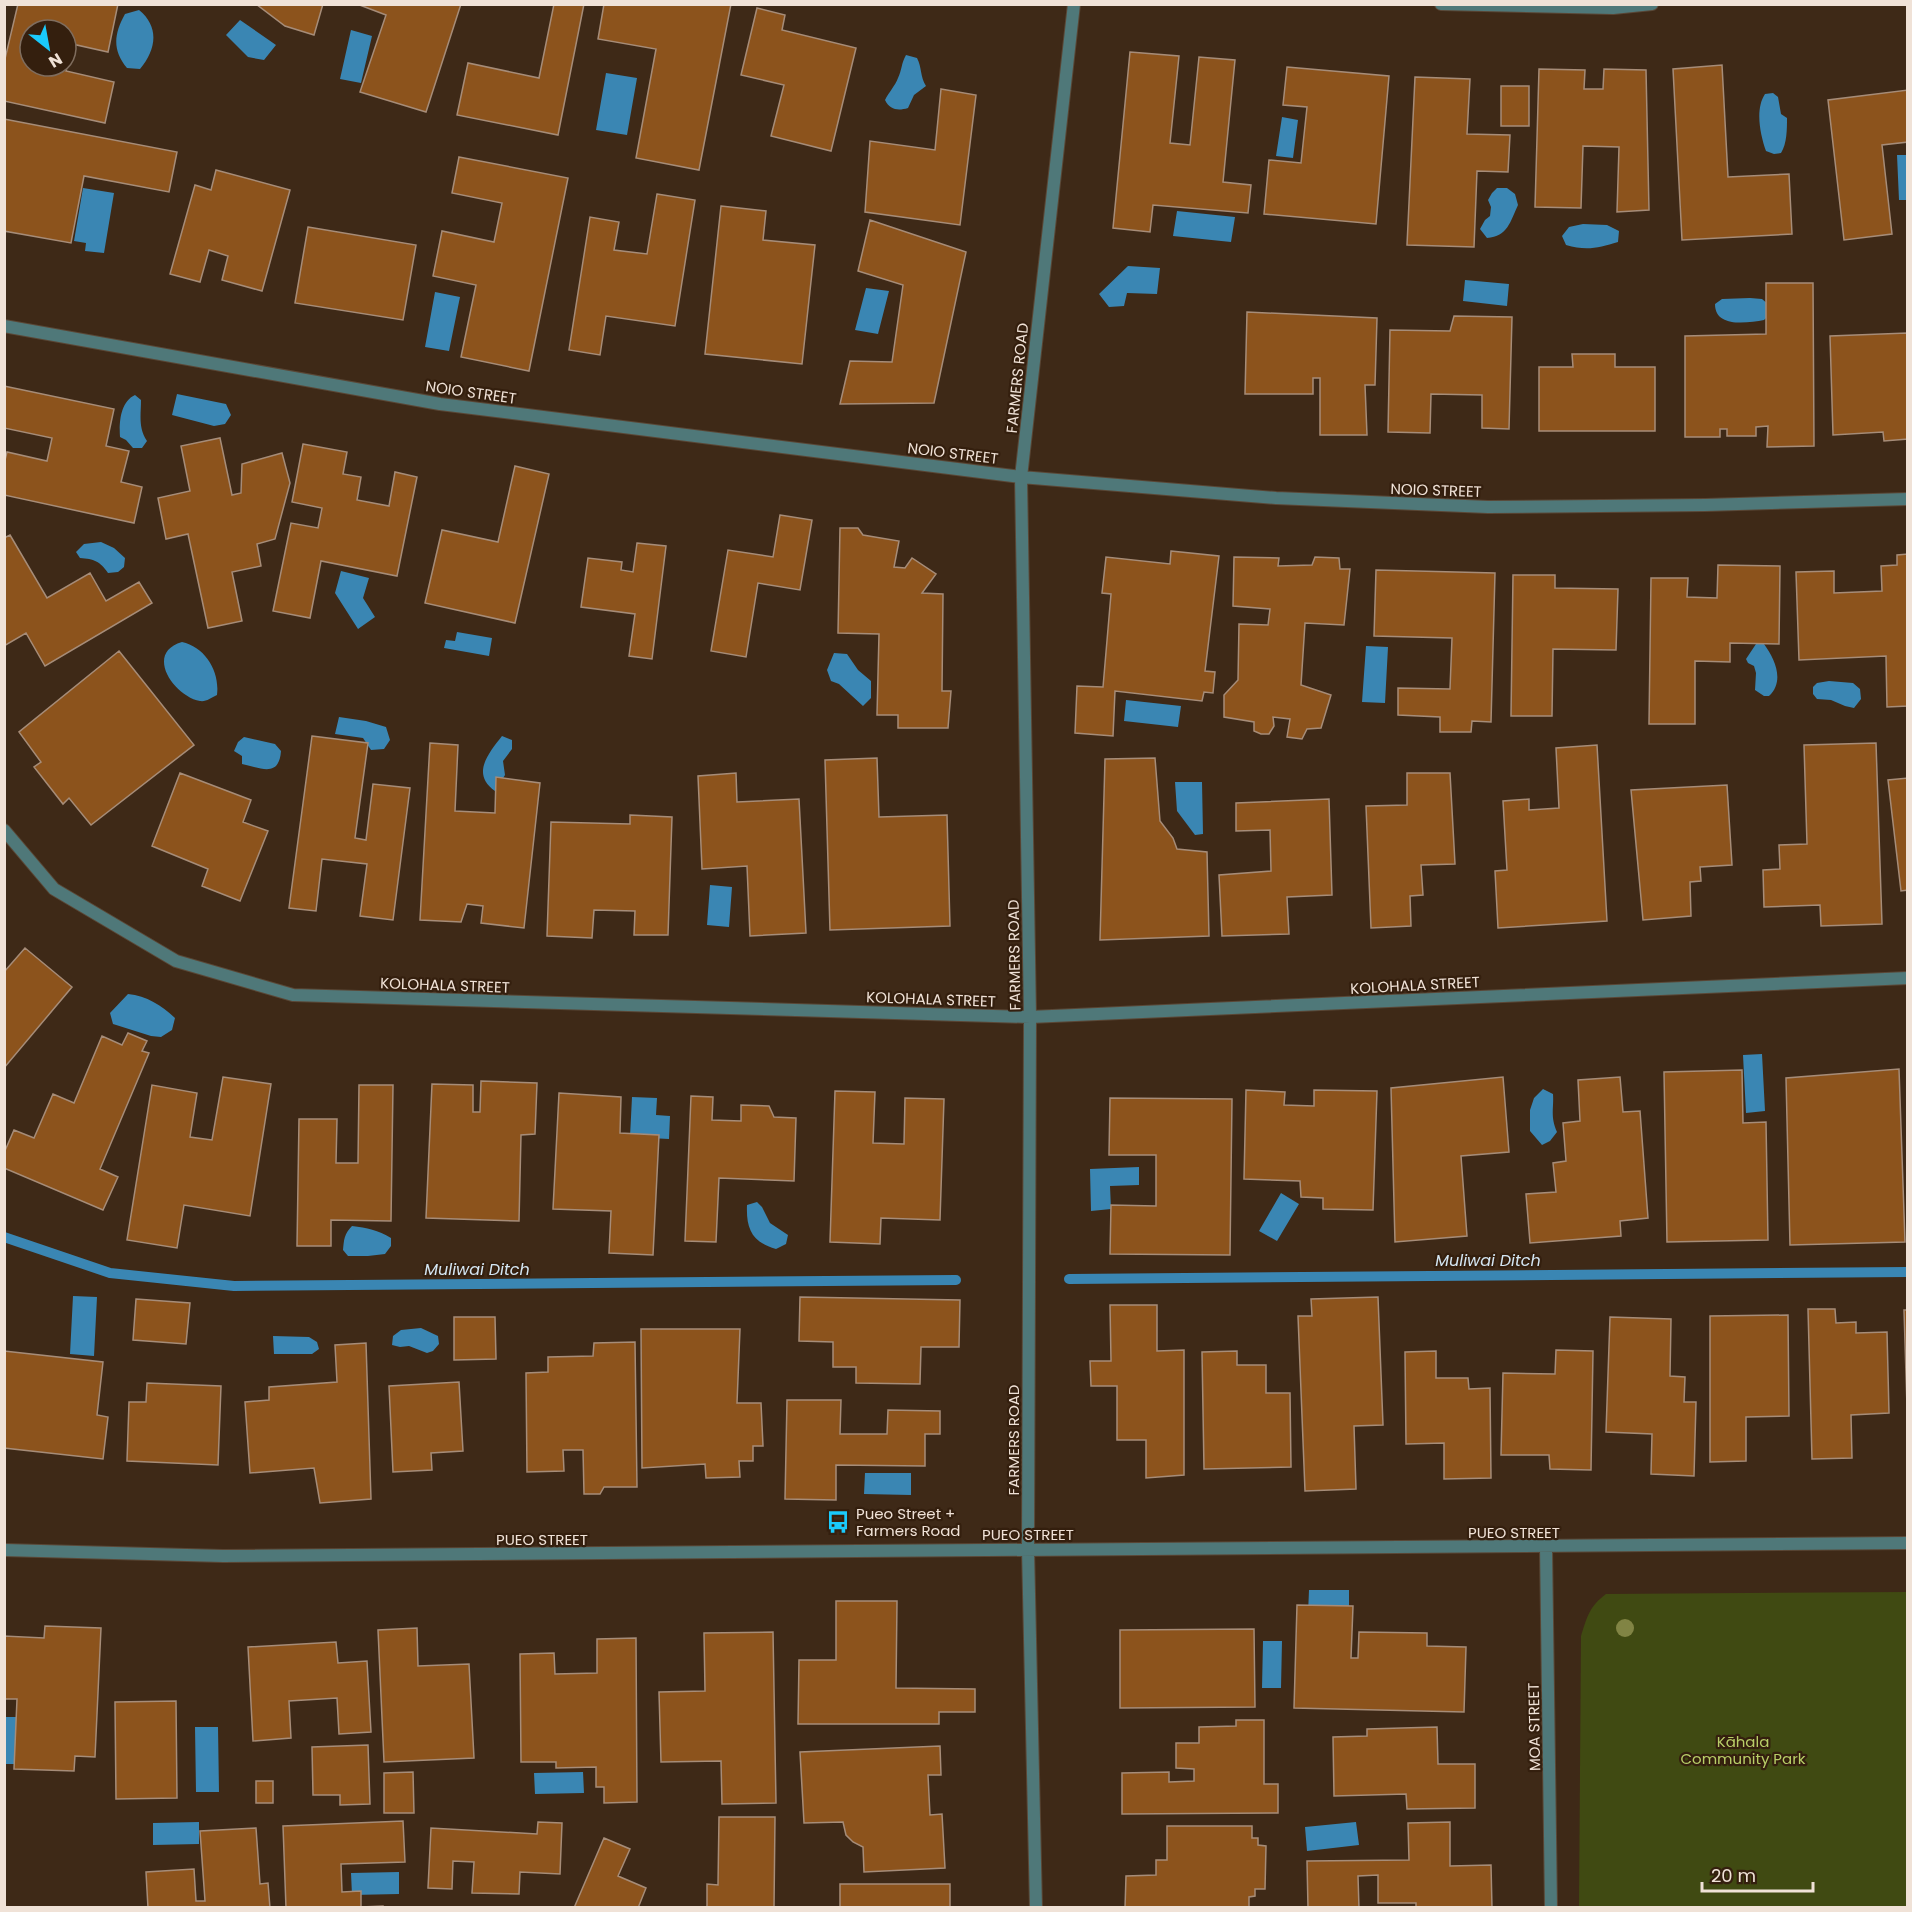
<svg xmlns="http://www.w3.org/2000/svg" width="1912" height="1912" font-family="Poppins,sans-serif">
<style>
.green{fill:#404a12}
.water{fill:#3a86b3}
.lines{fill:none;stroke-linecap:round;stroke-linejoin:round}
.stream{stroke:#3a86b3;stroke-width:10}
.building{fill:#8c531c;stroke:#a68c78;stroke-width:1.5;fill-rule:evenodd}
.minor-casing{stroke:#5a4736;stroke-width:14}
.minor{stroke:#4f7879;stroke-width:12}
.tree{fill:#818444}
.labels{text-anchor:middle;dominant-baseline:central;stroke-width:4.5;stroke-linejoin:round;paint-order:stroke}
.street-label{font-size:15px;fill:#f0e2d7;stroke:#341f0e}
.poi-label{font-size:15px;fill:#f0e2d7;stroke:#341f0e;text-anchor:start}
.park-label{font-size:15px;fill:#b8ce68;stroke:#341f0e}
.water-label{font-size:16px;font-style:italic;fill:#d4e6f3;stroke:#341f0e}
</style>
<rect width="100%" height="100%" fill="#3e2917"/>
<path class="green" d="M1907,1592v315h-328l2,-271c6,-20 9,-30 25,-42z"/>
<path class="water" d="M139,10c21,17 17,40 1,59l-13,-1c-15,-18 -13,-34 -2,-54z
M240,20l36,25 -12,15 -16,-3 -22,-22z
M351,30l21,6 -11,47 -21,-4z
M906,55l11,3c5,9 3,19 9,28l-12,9 -6,13c-10,3 -18,2 -23,-8 4,-8 10,-14 13,-22 4,-8 3,-14 8,-23z
M606,73l31,5 -10,57 -31,-5z
M1773,93l5,4 3,17 6,4c0,11 0,26 -6,35l-7,1 -8,-3c-6,-17 -11,-42 -1,-57z
M1282,117l16,3 -5,38 -17,-2z
M1897,155h10v45h-8z
M83,188l31,5 -10,60 -19,-2 1,-8 -12,-2z
M1497,188h10l8,6 3,11c-8,17 -10,31 -31,33l-7,-9 5,-9 5,-4 1,-9 -3,-7 4,-7z
M1177,211l58,6 -4,25 -58,-6z
M1583,224l24,1 12,6 -1,11c-19,6 -32,9 -52,3l-4,-9 7,-9z
M1128,266l32,2 -3,26 -30,-1 -3,13 -15,1 -10,-13z
M1465,280l44,4 -2,22 -44,-5z
M866,288l23,3 -11,43 -23,-4z
M435,292l25,5 -11,54 -24,-4z
M1750,298l12,1 7,6 1,9 -6,6c-17,3 -49,8 -49,-16l7,-5z
M177,394l49,10 5,11 -6,9 -11,2 -42,-11z
M135,395l6,5c0,15 -3,27 6,41l-5,7h-9l-7,-8 -6,-3c-1,-14 0,-35 15,-42z
M101,542l13,6 11,10 -1,9 -6,5 -10,1c-8,-12 -14,-14 -28,-15l-4,-6 8,-8z
M341,571l28,7 -6,20 12,19 -17,12 -23,-36z
M457,632l35,6 -3,18 -45,-8 2,-8 9,1z
M182,642c23,5 38,29 35,53 -6,3 -11,7 -17,6 -26,-5 -56,-48 -18,-59z
M1756,644h8c11,15 21,37 5,52h-5l-9,-6 1,-17 -2,-7 -6,-3 -2,-4z
M1366,646l22,1 -3,56 -23,-1z
M834,653l13,1 11,16 13,11v17l-8,8 -24,-22 -8,-3 -4,-11z
M1829,681l24,2 7,6 1,10 -7,9 -9,-2 -14,-6 -14,-1 -4,-5v-7l4,-4z
M1126,700l55,6 -3,21 -54,-6z
M339,717l27,4 20,6 4,13 -6,9 -13,1 -8,-12 -28,-4z
M502,736l10,4v9l-9,12 2,14 -10,16c-24,-17 -7,-37 7,-55z
M244,737l31,7 6,7c-2,27 -20,17 -39,13v-8l-8,-5 4,-9z
M1175,782h27l1,52 -8,1 -18,-24z
M710,885l22,2 -3,40 -22,-2z
M128,994c19,2 33,11 47,24l-3,12 -11,7 -10,-1 -38,-12 -3,-11z
M1762,1054l3,57 -19,2 -3,-58z
M1543,1089l10,5c1,15 -3,22 4,38l-7,9 -8,4 -12,-14v-21l4,-12z
M632,1097l25,1 -1,17 14,1 -1,23 -39,-2z
M1139,1167v18l-29,1 1,23 -20,2 -1,-42z
M1281,1193l18,11 -22,37 -18,-10z
M757,1202l5,5 8,16 18,12 -2,9 -10,5c-24,-7 -30,-20 -29,-44z
M352,1226c15,2 26,4 39,12v8l-6,8 -17,2h-20l-5,-6c1,-10 1,-16 9,-24z
M73,1296l24,1 -3,59 -24,-2z
M421,1328l17,8 1,8 -6,7 -6,2 -18,-7 -9,1 -8,-2 1,-9 8,-6z
M273,1336l36,1 8,5 2,7 -7,5h-38z
M865,1473h46v22l-47,-1z
M1309,1590h40v24h-41z
M1263,1641h19l-1,47h-19z
M5,1717h14l-2,47h-12z
M195,1727h23l1,65h-23z
M583,1772l1,21 -49,1 -1,-21z
M199,1822v22l-46,1v-22z
M1356,1822l3,23 -52,6 -2,-24z
M399,1872v22l-47,1 -1,-22z"/>
<g class="lines">
<path class="stream" d="M4,1237l106,36 124,13 722,-6
M1069,1279l839,-7"/>
</g>
<path class="building" d="M18,4h100l-10,48 -36,-8 -6,27 48,11 -9,41 -101,-22v-38zM30,30h36v36h-36z
M256,4h67l-9,31 -29,-9z
M357,4h104l-35,108 -66,-20 26,-77z
M554,4h30l-26,131 -101,-20 11,-52 71,15z
M604,4h127l-32,166 -63,-12 20,-109 -58,-10z
M757,8l28,7 -3,15 74,18 -25,103 -60,-15 13,-51 -43,-10z
M1130,52l49,4 -9,87 20,2 9,-88 36,3 -12,122 28,3 -3,28 -95,-8 -3,27 -37,-4z
M1722,65l6,112 61,-3 3,60 -110,6 -9,-171z
M1287,67l102,9 -13,148 -112,-10 5,-54 32,3 6,-56 -24,-2z
M1539,69l46,1 -1,19h19l1,-20 42,1 3,140 -32,2 2,-65 -36,-1 -2,62 -46,-1z
M1415,77l55,2 -3,55 43,1 -2,37 -31,-1 -3,76 -67,-2z
M1501,86h28v40h-28z
M941,89l35,6 -16,130 -95,-13 5,-71 65,9z
M1908,90v52l-26,3 10,89 -48,6 -16,-140z
M4,119l173,33 -8,40 -85,-16 -13,67 -67,-12z
M459,157l109,21 -39,193 -68,-14 15,-72 -43,-9 9,-45 52,11 8,-39 -50,-10z
M216,170l74,20 -28,101 -40,-11 6,-24 -19,-6 -9,32 -30,-8 25,-89 16,5z
M657,194l38,6 -20,126 -69,-10 -6,39 -31,-5 21,-133 29,5 -5,28 33,4z
M721,206l45,5 -3,29 52,5 -13,119 -97,-10z
M870,220l96,32 -32,151 -94,1 10,-43 42,1 11,-77 -45,-14z
M308,227l108,18 -13,75 -108,-17z
M1766,283h47l1,163 -47,1 1,-21 -12,1v9h-29v-7h-7v8h-35v-101l81,-2z
M1247,312l130,6 -2,67h-10l2,50h-47v-57h-7v16h-68z
M1454,316l58,1 -3,112 -27,-1v-33l-51,-1 -1,39 -42,-1 2,-102 60,1z
M1907,333l1,106 -24,2 -1,-9 -50,3 -3,-99z
M1572,354h43v13h40v64h-116v-64h34z
M4,386l110,23 -8,37 23,5 -8,31 21,5 -8,36 -130,-28v-31l3,-12 40,9 5,-23 -48,-10z
M220,438l12,57 9,-2 1,-29 40,-11 8,30 -15,56 -18,5 4,22 -29,6 10,49 -34,7 -20,-94 -22,5 -8,-41 32,-7 -9,-45z
M303,444l44,8 -4,22 18,3 -4,23 32,6 6,-34 22,5 -20,99 -76,-15 -11,57 -37,-7 18,-88 27,5 4,-20 -30,-6z
M515,466l34,8 -34,149 -90,-20 17,-73 56,12z
M780,515l32,5 -12,70 -42,-7 -12,74 -35,-6 17,-101 45,7z
M840,528h18l5,7 36,6 -5,26 11,1 7,-10 24,16 -14,19 21,1 -1,97h9l-3,37h-50v-13h-21l2,-81 -41,-1z
M10,535l37,63 43,-25 16,28 33,-19 13,21 -107,63 -19,-33 -22,13v-108z
M637,543l29,3 -14,113 -23,-3 6,-42 -54,-7 7,-49 34,4 -1,8 12,2z
M1171,551l48,5 -14,115 10,1 -2,21 -9,-1 -2,9 -87,-10 -2,45 -38,-3 2,-47 26,1 8,-93 -9,-1 4,-36 64,7z
M1908,554v152l-21,1 -1,-51 -87,4 -3,-88 38,-1v22l48,-2 -1,-25 16,-1v-10z
M1234,557l45,1 -1,8 34,-1 3,-8 24,1 1,11h10l-6,56 -39,-2 -4,62 30,10 -10,33 -14,1 -5,10 -15,-2 3,-18 -17,-2 1,9 -5,8h-8l-7,-3v-9l-30,-5v-22l14,-15 1,-56 29,1 2,-16 -37,-3z
M1718,565l62,1 -1,78 -49,-1v19l-35,-1v63h-46l2,-146h37l-1,19 30,1z
M1376,570l119,3 -4,149 -19,-1 -1,11h-31v-15l-42,-2v-27l52,1 2,-51 -78,-2z
M1513,575h42v13l63,1 -2,61 -63,-1 -1,67h-41z
M119,651l75,94 -103,80 -22,-27 -6,6 -29,-37 7,-5 -22,-30z
M312,736l56,7 -13,95 11,2 7,-56 37,4 -17,132 -33,-4 7,-52 -45,-5 -6,52 -27,-3z
M430,743l28,2 -3,66 40,2 1,-36 44,6 -16,145 -43,-5 2,-17 -16,-2 -6,18 -41,-2z
M1876,743l6,181 -61,2 -1,-21 -56,2 -1,-37 17,-1 -1,-24 28,-1 -3,-99z
M1597,745l10,176 -109,7 -3,-57 12,-1 -4,-69 26,-2v11l30,-2 -3,-60z
M877,758l2,59 68,-2 3,111 -120,4 -5,-170z
M1155,758l5,63 13,17 4,11 30,3 2,84 -109,4 5,-181z
M180,773l71,27 -8,22 25,9 -28,70 -38,-15 6,-17 -56,-23z
M736,773l1,29 62,-3 7,134 -56,3 -3,-70 -45,3 -4,-93z
M1407,773h43l5,91 -34,1 2,30 -13,1 1,30 -40,2 -5,-122 41,-1z
M1908,778v112l-7,1 -13,-111z
M1727,785l5,80 -32,2 1,14 -11,1 1,34 -48,4 -12,-130z
M1329,799l3,96 -45,2 2,37 -67,2 -3,-61 52,-4 -1,-41 -34,1v-28z
M630,815l42,2 -4,118h-34l1,-24 -41,-1 -2,28 -45,-2 4,-114 79,2z
M25,948l47,39 -68,81v-96z
M128,1033l19,8 -5,10 7,2 -49,116 18,8 -15,33 -99,-42v-15l10,-23 20,8 19,-44 21,9 28,-67 20,9z
M1899,1069l6,173 -115,3 -4,-167z
M1742,1070l1,53 23,-1 2,118 -101,2 -3,-170z
M223,1077l48,7 -21,132 -66,-11 -7,43 -50,-8 25,-155 45,8 -7,44 22,3z
M1503,1077l6,75 -48,4 6,80 -72,6 -4,-154z
M1620,1077l3,35 17,-1 8,107 -28,3 1,15 -91,7 -4,-49 30,-2 -3,-29 13,-2 -3,-38 17,-2 -2,-41z
M481,1081l56,2 -2,51 -14,1 -2,86 -93,-3 6,-134 41,1v27h7z
M359,1085h34l-2,136 -60,-1v26h-34l2,-127h38l-1,44h22z
M1246,1090l39,2 -1,13 30,1v-16l63,1 -4,119 -50,-1v-11l-22,-1 -1,-16 -56,-2z
M835,1091l40,1 -2,51 31,1 1,-46 39,1 -4,121 -59,-2 -1,26 -50,-2z
M559,1093l62,4 -1,36 39,2 -6,120 -44,-2 2,-42 -58,-2z
M691,1096l22,1 -1,23 29,1v-16l28,1 5,11 22,1 -2,63 -75,-3 -3,64 -31,-1z
M1110,1098l122,1 -2,156 -120,-1 1,-49 45,1v-51h-47z
M800,1297l160,3 -1,47h-38l-1,37 -64,-1v-16h-23v-25l-34,-1z
M1378,1297l5,128 -29,1 2,63 -51,2 -7,-175h14l-1,-17z
M136,1299l54,4 -4,41 -53,-4z
M1110,1305h47v46l27,-1v125l-38,3v-38h-29v-54h-26l-1,-25h21z
M1808,1309h27l1,14 20,-1v11l31,-1 2,81 -38,2 1,43 -40,1z
M1904,1310h4v129z
M1788,1315l1,101 -43,1v44l-36,1v-146z
M454,1317h41l1,42 -42,1z
M1610,1317l61,2 -1,57 15,1 -1,25h12l-2,74 -43,-2 1,-40 -46,-2z
M641,1329h99l-3,74h24l2,43h-10v15h-14l1,16 -34,1 -1,-14 -63,4z
M635,1342l2,145h-33l-4,7h-16l-1,-44h-20l1,21 -37,1 -1,-99 22,-1v-15l45,-1 1,-13z
M366,1343l5,156 -51,4 -6,-35 -64,5 -5,-71 24,-2v-13l68,-5 -2,-37z
M1556,1350l37,1 -2,119 -41,-1 -1,-14h-48l2,-82 52,1z
M4,1351l99,11 -6,53 11,2 -5,42 -99,-11z
M1237,1351v14h29v28h24l1,74 -87,2 -2,-117z
M1436,1351v27h32l1,11 21,-1 1,90 -47,1v-36l-38,1 -1,-92z
M459,1382l4,69 -32,2 1,17 -39,2 -4,-86z
M147,1383l74,3 -3,79 -91,-4 2,-59h17z
M787,1400h54l-1,34h47l1,-24 52,1v23h-15v32l-89,-1v35l-51,-1z
M836,1601h61l-1,87 79,1v23h-36v12h-141l1,-64h37z
M1297,1605l56,1 -2,52h7l1,-26 68,1v13l39,1 -2,65 -170,-4z
M45,1626l56,2 -6,129 -20,-1 -1,15 -60,-2 3,-70h-13v-63l40,2z
M417,1628l1,38 51,-2 5,94 -90,4 -6,-132z
M1254,1629l1,78 -135,1v-78z
M773,1632l3,171 -54,1 -1,-43 -60,1 -2,-70 46,-1 -1,-58z
M636,1638l1,164 -33,1v-16h-8v-20l-40,1v-6h-35l-1,-108 34,-1 1,21 42,-1v-34z
M336,1642l2,21 29,-2 4,71 -32,2 -2,-36 -48,3 2,37 -38,3 -5,-94z
M176,1701l1,97 -61,1 -1,-97z
M1236,1720h28v64h14v29l-156,1v-41l47,-1v10l25,-1v-12l-18,-1v-25h23v-16l37,-1z
M1437,1727l1,37h37v44l-68,1 -1,-15 -72,2 -1,-59 34,-1v-7z
M368,1745l2,59 -30,1v-10h-27l-1,-48z
M940,1746l1,29h-13l2,40 12,-1 3,54 -81,4 -1,-25 -10,-5 -7,-7 -3,-13 -39,1 -4,-71z
M413,1772l1,41h-30v-40z
M256,1781h17v22h-17z
M719,1817h56l-1,91h-69l2,-2v-22l11,1z
M403,1821l2,41 -64,2 1,28 19,-1v16l22,-1v2h-97l-3,-82z
M538,1822l24,1 -2,51 -40,-2 -1,22 -47,-1 2,-31 -21,-1 -1,28 -24,-1 3,-60 106,6z
M1450,1822v44l41,-1 1,43h-76v-5h-38v-28l-20,1 1,32h-51l-1,-47 102,-1 -1,-37z
M1167,1826h85v12h6v7l8,1 -1,43h-10v7l-6,1v11h-124l1,-32 30,-1v-15h11z
M256,1828l4,56 8,-1 2,25h-122l-2,-36 48,-3 2,32h9l-5,-70z
M604,1838l26,11 -12,27 28,12 -8,20h-64z
M840,1884h110v24h-110z"/>
<g class="lines">
<g class="minor-casing">
<path id="minor" d="M1441,4l172,4 39,-4
M4,326l436,78 581,73 255,21 212,9 217,-2 203,-6
M4,830l50,59 122,72 117,34 737,22 878,-39
M1546,1547l5,361
M4,1550l219,6 1685,-13
M1036,1908l-8,-359 2,-532 -9,-540 53,-473"/>
</g>
<use href="#minor" class="minor"/>
</g>
<circle class="tree" cx="1625" cy="1628" r="9"/>
<defs>
<g id="bus-bare" transform="scale(1.8)"><path d="M-5-6H5V4H4V6H2V4H-2V6H-4V4H-5ZM-3.5-4V0h7V-4ZM-3.5 1.2v1.5H-2V1.2ZM2 1.2v1.5H3.5V1.2Z" fill="#1acafc" stroke="#341f0e" stroke-width="2.5" paint-order="stroke"/></g>
</defs>
<g fill-rule="evenodd">
<use href="#bus-bare" x="838" y="1522"/>
</g>
<g class="labels">
<g class="street-label">
<text transform="translate(1017 378) rotate(-84)">FARMERS ROAD</text>
<text transform="translate(471 392) rotate(8)">NOIO STREET</text>
<text transform="translate(953 453) rotate(7)">NOIO STREET</text>
<text transform="translate(1436 490) rotate(2)">NOIO STREET</text>
<text transform="translate(1014 955) rotate(-91)">FARMERS ROAD</text>
<text transform="translate(445 985) rotate(2)">KOLOHALA STREET</text>
<text transform="translate(1415 985) rotate(-3)">KOLOHALA STREET</text>
<text transform="translate(931 999) rotate(2)">KOLOHALA STREET</text>
<text transform="translate(1013 1440) rotate(-90)">FARMERS ROAD</text>
<text x="1514" y="1532">PUEO STREET</text>
<text x="1028" y="1534">PUEO STREET</text>
<text x="542" y="1539">PUEO STREET</text>
<text transform="translate(1534 1727) rotate(-91)">MOA STREET</text>
</g>
<g class="poi-label">
<text x="856" y="1513">Pueo Street +<tspan x="856" dy="17">Farmers Road</tspan></text>
</g>
<g class="park-label">
<text x="1743" y="1741">Kāhala<tspan x="1743" dy="17">Community Park</tspan></text>
</g>
<g class="water-label">
<text x="1488" y="1260">Muliwai Ditch</text>
<text x="477" y="1269">Muliwai Ditch</text>
</g>
</g>
<rect width="1912" height="1912" fill="none" stroke="#f0e2d7" stroke-width="12"/>
<g transform="translate(48 48) rotate(149)"><circle r="28" fill="#341f0e" stroke="#7f6d5e" stroke-width="1.5"/>
<path d="M0-4.5L10 22L0 15L-10 22Z" fill="#1acafc"/>
<text y="-9" font-size="16" font-weight="bold" text-anchor="middle" fill="#f0e2d7">N</text>
</g>
<path d="M1702 1882v9h111v-9" fill="none" stroke="#f0e2d7" stroke-width="3"/>
<text x="1711" y="1882" font-size="18" fill="#f0e2d7" stroke="#341f0e" stroke-width="4.5" paint-order="stroke">20 m</text>
</svg>
